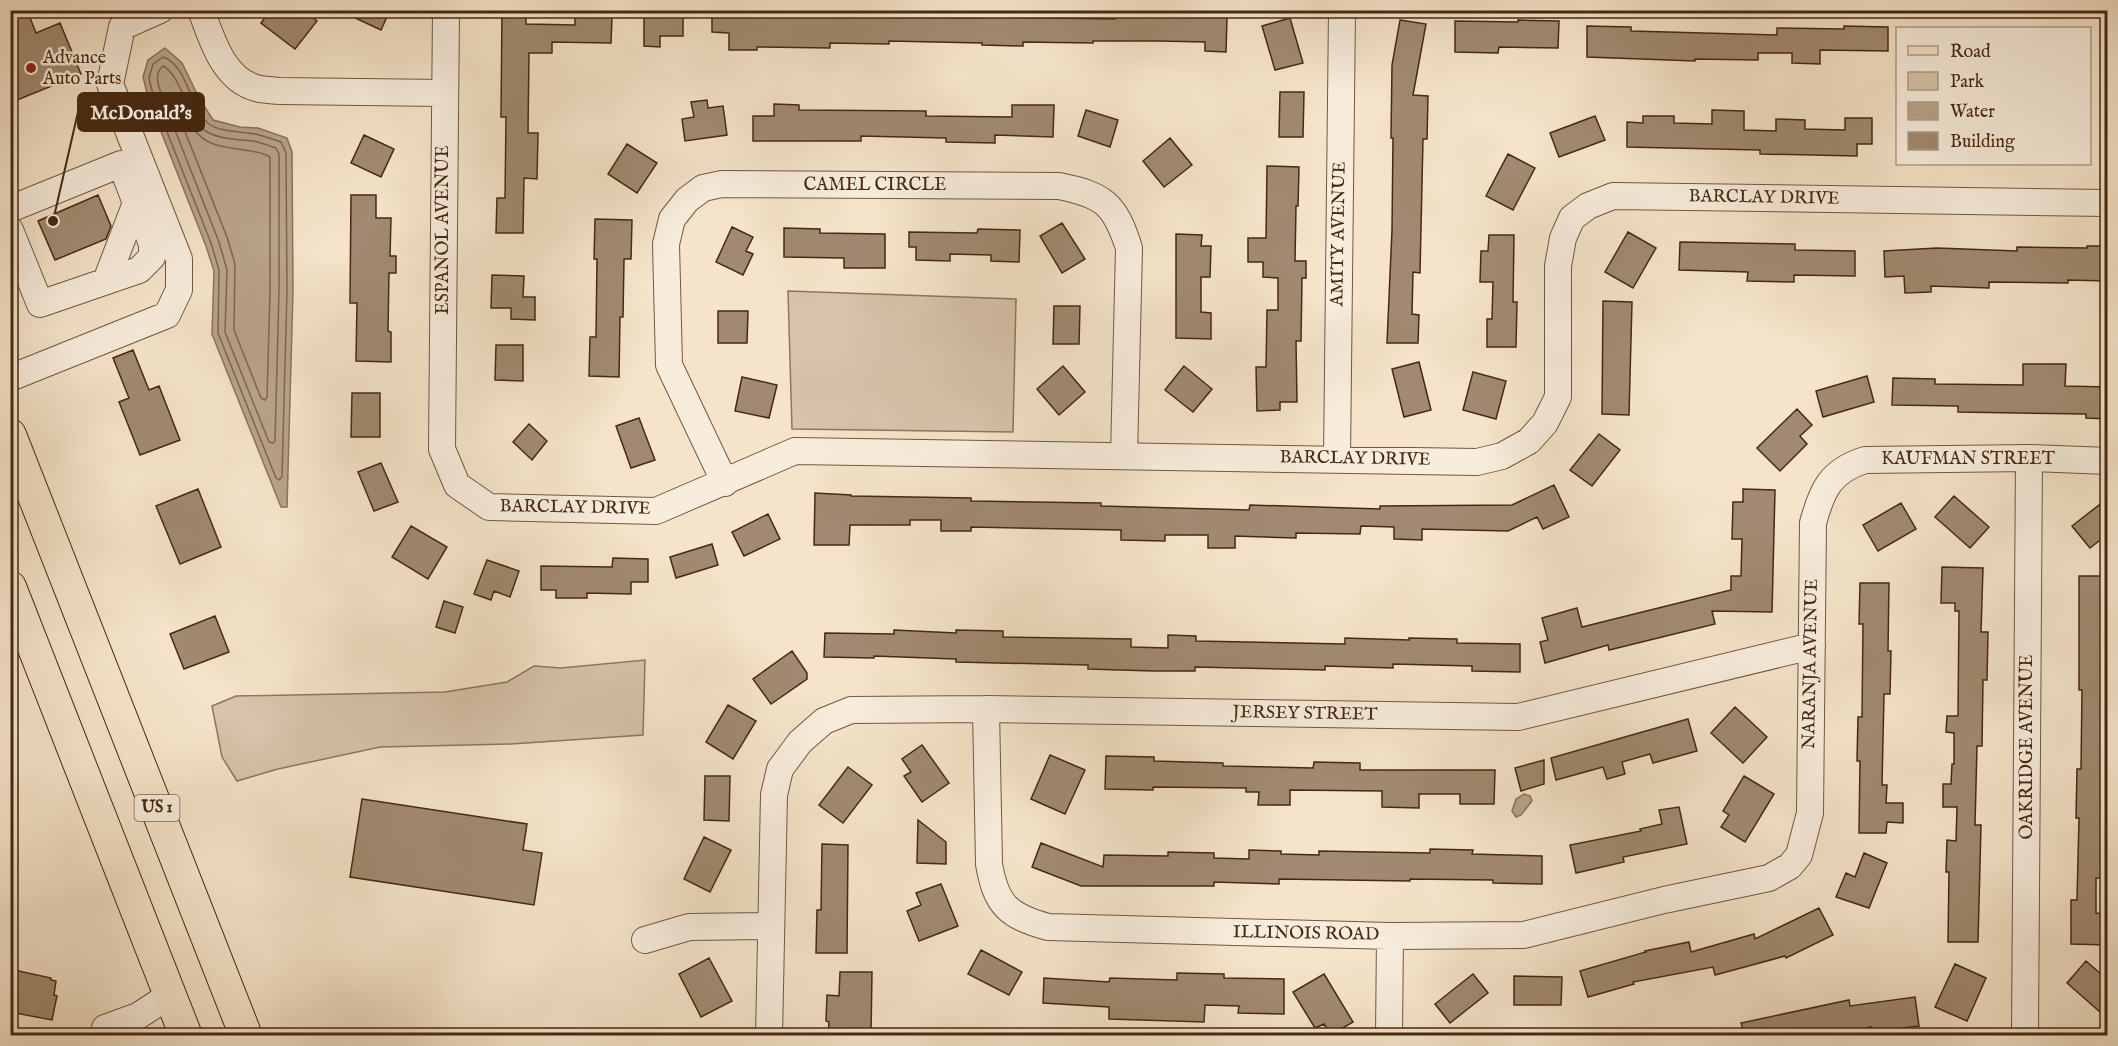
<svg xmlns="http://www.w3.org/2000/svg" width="2118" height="1046" font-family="'IM FELL English',serif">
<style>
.green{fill:#d7c4ab;stroke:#8e765e;stroke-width:1.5}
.water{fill:#b9a48b;stroke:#8b735a;stroke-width:1.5}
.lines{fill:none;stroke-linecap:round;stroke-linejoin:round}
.shore{stroke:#7f664e;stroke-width:1.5}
.building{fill:#a18a71;stroke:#452911;stroke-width:1.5}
.minor-casing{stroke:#71583f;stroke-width:28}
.major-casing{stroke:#452911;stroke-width:34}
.minor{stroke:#f8eddd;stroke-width:26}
.major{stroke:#f5e4ca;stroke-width:32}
.poi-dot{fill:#8f2418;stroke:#f8eddd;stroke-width:2}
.labels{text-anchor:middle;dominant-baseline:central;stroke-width:5;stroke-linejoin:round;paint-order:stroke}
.shield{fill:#f8eddd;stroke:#7b644e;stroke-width:1.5}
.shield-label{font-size:16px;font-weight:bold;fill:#452911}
.poi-label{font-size:18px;fill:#452911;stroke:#f8eddd;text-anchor:start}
.street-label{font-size:18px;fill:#452911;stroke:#f8eddd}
.leader{fill:none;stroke:#452911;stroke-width:2}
.callout-dot{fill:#452911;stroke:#f8eddd;stroke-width:2}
.callout{fill:#452911;stroke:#452911;stroke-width:2}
.callout-label{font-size:20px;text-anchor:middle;font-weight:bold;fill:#fff}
</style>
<rect width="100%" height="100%" fill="#f5e4ca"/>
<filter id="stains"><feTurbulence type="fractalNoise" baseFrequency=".00333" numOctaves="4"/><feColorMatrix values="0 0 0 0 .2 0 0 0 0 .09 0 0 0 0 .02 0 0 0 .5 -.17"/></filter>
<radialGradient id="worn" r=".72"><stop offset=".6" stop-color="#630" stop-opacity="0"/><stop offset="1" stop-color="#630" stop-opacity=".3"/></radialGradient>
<path class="green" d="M788,291l228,8 -3,133 -221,-3z
M645,660l-2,75 -132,9 -131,3 -102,22 -41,12 -15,-24 -10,-51 24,-10 209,-4 62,-10 27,-16 27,2z"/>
<path class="water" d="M165,48l17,15 17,35 14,22 27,7 18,1 29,10 5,14 1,139 -6,216h-6l-69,-173 2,-63 -8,-25 -57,-145 -6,-24 5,-17z
M1524,794l6,2 2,5 -11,14 -5,2 -4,-6 4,-12z"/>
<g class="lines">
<path class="shore" d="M163,57c25,8 26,51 46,67 12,9 37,7 50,11 8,2 15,5 22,7l5,11 1,138 -5,186 -3,3 -3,-2 -58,-145 1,-63 -8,-27 -57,-144 -5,-21 4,-14z
M163,66c19,9 24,54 44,66 13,7 32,8 46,9 8,1 16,5 23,7l3,6v137l-4,150 -2,2 -4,-1 -44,-110 2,-62 -8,-28 -57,-145c-3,-11 -9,-23 1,-31z
M183,120h4c14,22 25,26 51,29 11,2 22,2 32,8v134l-3,106 -2,3 -4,-2 -27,-68 1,-66 -8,-27 -45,-113z"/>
</g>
<path class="building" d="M10,10h17l9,23 24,-10 21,51 -71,29z
M270,10h33l14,11 -22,28 -34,-26z
M338,10h52l-9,20z
M502,10h24v14l49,1v-9l37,1 -1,26 -59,-1v11h-23l-1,80h10l-1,46 -13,-1 -1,55h-27l1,-35h8l1,-81h-5z
M644,10h39v26h-23v11l-16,-1z
M775,12l115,2v3l92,1v-1l133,2v-4l112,2 -1,35 -21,-1v-9l-46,-1h-66v2l-70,-1v4l-41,-1v-2l-93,-2v3l-59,-1v5l-73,-1v3h-28v-17l-17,-1v-17l63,1z
M1290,18l13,45 -28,7 -13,-44z
M1400,20l26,4 -13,71 15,1 -1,43h-4l-3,134 -7,-1 -1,42 7,1 -1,28h-31l5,-113 1,-92h-2l1,-73z
M1518,20l41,1 -1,27 -59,-1 -1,6 -43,-1v-31l63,1z
M1587,26l44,1v4l146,4v-7l67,1v-3l44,1v24l-68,-1v14l-28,-1v-10h-34v7l-63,-1v2l-108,-4z
M1280,92h24l-1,45h-24z
M707,100l1,8 15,-2 4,29 -42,6 -3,-22 12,-2 -3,-15z
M774,104l25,1v5l127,1v5l86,1v-12h42l-1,32 -58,-2v8l-49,-1v-4l-85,-2v5h-108v-25h21z
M1086,110l32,10 -8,27 -32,-11z
M1712,110l32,1v19l32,1v-12l29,1v9l40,1v-12h27v26h-15v12l-97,-2v-4l-133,-3v-25l16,1v-7h31v7l38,1z
M1595,116l10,24 -46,17 -9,-24z
M364,135l30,14 -13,28 -30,-14z
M1170,138l22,27 -28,22 -21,-26z
M627,144l30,19 -20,30 -29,-19z
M1508,154l27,14 -22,42 -27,-14z
M1267,166l32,1 -1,39h-2l-1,55h11v17h-4l-1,63h-5l1,61h-17v8l-23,1 -1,-44h10l1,-57h11v-32l-15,-1v-15h-15v-24h18z
M98,195l13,31 -5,13 -51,21 -17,-39z
M351,195h25v23h15l-1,38h6v17h-7l-1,58 3,1v30l-35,-1 1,-58h-7z
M595,219l37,1 -1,39h-7l-1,58h-3l-1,60 -30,-1 1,-39h6l1,-78h-3z
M1062,223l23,36 -23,14 -22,-37z
M732,227l21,10 -7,14 7,3 -10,21 -27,-13z
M784,228l36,1v4l65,1v34h-41v-10l-60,-1z
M978,229l42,1 -1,32 -28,-1v-6l-41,-1v7l-34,-1v-13h-7v-15l68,1z
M1628,232l28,16 -23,40 -28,-16z
M1176,234l26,1 -1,11h10l-1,31h-9v35l10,1v26l-35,-1z
M1489,235h25l-1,67h4l-1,45h-29v-28h5l1,-37h-13l1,-31h7z
M1680,242l115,2v6l60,1v25l-61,-1v7l-47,-1 1,-9 -69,-2z
M2087,246h21v35l-40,-1v3l-79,-1v6l-58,-2v6l-26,1 -1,-17 -19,1 -1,-26 53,-3 80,3v-4l70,1z
M492,275l32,1 -1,21h12v23l-24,-1v-11h-20z
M1603,301l29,1 -3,113 -27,-1z
M1054,306h26l-1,38h-26z
M718,311h30l-1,32h-29z
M496,345h27v36l-28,-1z
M133,350l16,40 10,-4 21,54 -40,15 -21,-53 10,-4 -16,-40z
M1419,362l12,48 -27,7 -12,-48z
M2023,364h43l-1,22 43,1v32l-22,-1v-4l-128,-2v-6l-66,-1 1,-27 42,1v5l88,1z
M1063,366l22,26 -26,23 -22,-26z
M1184,366l28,23 -19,23 -28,-22z
M1473,372l33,9 -10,38 -33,-9z
M1867,376l7,26 -51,15 -7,-26z
M742,377l35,8 -8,33 -34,-7z
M352,393h28v44h-29z
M1797,409l15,16 -12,11 7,8 -27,27 -23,-23z
M639,418l16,42 -24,8 -15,-42z
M529,424l18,17 -15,19 -19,-18z
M1599,434l21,16 -28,36 -22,-16z
M381,463l17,39 -24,9 -16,-39z
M1554,485l15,32 -26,12 -6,-12 -29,14 -86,-2v11l-28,-1v-12l-33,-1 -1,8 -64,-1v5l-61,-2v12h-27v-13h-43v6l-44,-1v-10l-150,-3v4h-30v-11h-31v5h-60l-1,20h-35l1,-52 36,2v1l120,2v3l130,2v3l148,4 1,-5 130,4v-3l132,-1z
M198,489l23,58 -41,17 -24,-58z
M1743,489l32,1 -3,122 -60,-1 3,13 -106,26 -1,-5 -63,18 -5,-21 8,-2 -6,-22 35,-10 5,19 149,-37v-14h10l1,-37h-10l1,-37h10z
M1954,496l35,31 -19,21 -35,-31z
M2108,498v36l-18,14 -18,-22z
M1901,503l15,26 -38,22 -15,-26z
M768,514l12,25 -36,17 -12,-24z
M411,526l36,21 -19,32 -36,-22z
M712,544l6,21 -42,13 -6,-21z
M613,558l35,1v23h-17v12l-44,-1v5h-31v-8h-15v-24l71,1z
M487,560l32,11 -9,26 -16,-6 -3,9 -17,-6z
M1942,567l41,1 -2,64h7l-1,48h-4l-1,66h-5l-2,79h6l-3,117h-30l1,-70h-3l1,-32 9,1 1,-34h-14v-23h8l1,-20h2v-31l-8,-1 1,-16h11l1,-105h-4v-8h-14z
M2079,576h27l-1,68h3v109h-5l-1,84h6v41h-12v35l12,1v31l-37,-1v-44h6l2,-82h-3l1,-49h4l1,-79h-3z
M1860,583h29l-1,68h3l-1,43h-6l-2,91h5l-1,18h17v20l-16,-1 -1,11h-27l1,-72h-3l1,-44h4l1,-93h-4z
M444,601l19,6 -8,26 -19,-6z
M215,616l14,36 -45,17 -14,-35z
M894,630l62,3v-3l47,1v6l128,2v8l37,1v-13l28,1v5l149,3v-6l64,2v-2l48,1v4l63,1v28l-48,-1v-5l-79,-2v4l-68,-2v4l-130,-3v4h-42l-65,-2v-4l-132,-3v-3l-82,-3v2l-50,-1 1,-24 69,1z
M792,651l15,22v6l-36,25 -18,-25z
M728,705l28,16 -23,38 -27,-17z
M1735,707l32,30 -24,26 -32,-30z
M1688,719l9,32 -44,12 -3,-9 -28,8 3,12 -18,5 -4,-12 -47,13 -5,-22z
M922,745l27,38 -27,19 -18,-26 7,-4 -9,-13z
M1050,755l35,15 -20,44 -34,-15z
M1106,756l48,1v4l69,2v3l90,2 1,-6 46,1v7h135l-1,34h-34v-10h-41v14l-37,-1v-16l-92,-1v15h-32l1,-13h-13v-4l-93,-1v3l-48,-1z
M1544,760v24l-23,7 -6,-23z
M848,767l24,18 -29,38 -24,-18z
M705,776h25l-1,45 -25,-1z
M1744,776l30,18 -29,48 -24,-15 8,-12 -6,-4z
M362,799l165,25 -4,26 19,3 -8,52 -184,-28z
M1679,807l8,37 -64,13 1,5 -48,11 -6,-28 71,-14 -1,-2 22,-5 -3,-14z
M918,820l28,22v22l-29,-1z
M704,837l27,13 -21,42 -26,-13z
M1041,843l62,24 1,-12 64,1v-4l46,1v5l35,1v-9l32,1v3l38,1v-4l111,2v-4l43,1 -1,4 70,2v28l-49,-1v-3l-83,-1v2l-131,-2v5l-65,-2v4h-133l-49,-19z
M822,844l26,1 -1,108h-31l1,-43h4z
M1864,853l23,10 -18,45 -33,-11 10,-24 9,4z
M941,884l17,42 -39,15 -12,-30 14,-6 -5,-12z
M1819,908l14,27 -47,23 -1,-2 -70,19 -2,-8 -80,15 1,2 -46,13 -8,-26 66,-19 -1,-1 44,-9 2,10 63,-18 1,5z
M981,950l41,22 -13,23 -41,-21z
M709,958l23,43 -31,16 -22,-43z
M2086,961l22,19v39l-41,-36z
M1955,964l31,14 -19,43 -32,-14z
M14,970l37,8v2l5,1 -2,14 3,1 -5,24 -42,-8v-40l3,1z
M840,972h32l-1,63h-43l1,-13 -3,-1 1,-26 12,1z
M1177,973l47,1v4l60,1v35l-46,-1 1,-7 -34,-1 -1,17 -95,-3v-12l-66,-4 1,-25 65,4 1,-4 67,2z
M1324,974l29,48 -22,13 -7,-11 -9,4 -22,-36z
M1473,974l15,19 -38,30 -15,-19z
M1514,976l48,1 -1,28h-47z
M1915,997l4,29 -47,6 -1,-5 -41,8h-85l-4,-12 108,-23 1,6z"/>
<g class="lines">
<g class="minor-casing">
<path id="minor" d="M201,10c11,29 22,69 55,78 7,2 16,2 23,3l165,2
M446,10l-4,439 15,36 32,22 167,4 139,-60 682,11 25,-6 27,-15 16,-18 13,-26v-131l5,-28 9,-20 16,-12 25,-10 495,7
M10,209l111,-45 31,80v13l-13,13 -99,34 -30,-74
M106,281l30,-78
M10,378l157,-63 12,-25v-31l-69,-175 12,-57 38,-17
M1337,458l5,-448
M725,483l-56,-118 -3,-121 6,-25 15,-19 16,-12 19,-4 337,2c45,9 56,18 70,62l-5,208
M986,709l3,155c7,41 19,52 59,63l342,9 134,-1 140,-35 105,-22 21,-12 9,-11 11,-42 3,-290c9,-33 17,-52 52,-63l164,-2 79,3
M645,940l44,-13 81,-1
M105,1028l33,-12 32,-21
M769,1036l5,-241 6,-26 20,-27 24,-21 27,-11 135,-1 532,8 294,-71
M1389,1036l1,-100
M2025,1036l4,-578"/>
</g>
<g class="major-casing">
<path id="major" d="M10,435l236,601
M10,587l176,449"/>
</g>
<use href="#minor" class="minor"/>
<use href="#major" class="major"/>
</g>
<circle class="poi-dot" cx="31" cy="68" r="6"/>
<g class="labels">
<rect class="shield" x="134.5" y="795" width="45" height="26" rx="4.5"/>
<g class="shield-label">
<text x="157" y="808">US 1</text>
</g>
<g class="poi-label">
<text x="43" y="58">Advance<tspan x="43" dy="21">Auto Parts</tspan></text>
</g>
<g class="street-label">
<text x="875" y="185">CAMEL CIRCLE</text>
<text transform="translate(1764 198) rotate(1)">BARCLAY DRIVE</text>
<text transform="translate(443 230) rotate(-90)">ESPANOL AVENUE</text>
<text transform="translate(1339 234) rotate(-89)">AMITY AVENUE</text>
<text transform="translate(1355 459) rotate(1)">BARCLAY DRIVE</text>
<text x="1968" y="459">KAUFMAN STREET</text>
<text transform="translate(575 508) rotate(1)">BARCLAY DRIVE</text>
<text transform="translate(1811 664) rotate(-89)">NARANJA AVENUE</text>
<text transform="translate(1305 714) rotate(1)">JERSEY STREET</text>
<text transform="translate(2027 747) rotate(-90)">OAKRIDGE AVENUE</text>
<text transform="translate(1306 934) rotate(1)">ILLINOIS ROAD</text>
</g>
</g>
<path class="leader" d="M53 221L78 112"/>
<circle class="callout-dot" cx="53" cy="221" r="6"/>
<rect class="callout" x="78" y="93" width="126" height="38" rx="6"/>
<g class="callout-label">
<text x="141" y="119">McDonald's</text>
</g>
<rect width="2118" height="1046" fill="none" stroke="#f5e4ca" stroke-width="36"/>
<rect x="12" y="12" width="2094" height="1022" fill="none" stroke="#452911" stroke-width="3"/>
<rect x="18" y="18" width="2082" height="1010" fill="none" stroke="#452911" stroke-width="1.5"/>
<rect x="1896" y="27" width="195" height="138" fill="#f8eddd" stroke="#b09f8b" stroke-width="1.5"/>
<rect x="1908" y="46" width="30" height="9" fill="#f5e4ca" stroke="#b09f8b" stroke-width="1.5"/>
<text x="1950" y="57" font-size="18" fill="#452911">Road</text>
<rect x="1908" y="72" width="30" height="18" fill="#d7c4ab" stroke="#b09f8b" stroke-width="1.5"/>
<text x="1950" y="87" font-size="18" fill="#452911">Park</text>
<rect x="1908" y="102" width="30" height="18" fill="#b9a48b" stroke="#b09f8b" stroke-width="1.5"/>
<text x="1950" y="117" font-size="18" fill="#452911">Water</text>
<rect x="1908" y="132" width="30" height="18" fill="#a18a71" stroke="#b09f8b" stroke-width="1.5"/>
<text x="1950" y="147" font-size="18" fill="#452911">Building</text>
<rect width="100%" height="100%" filter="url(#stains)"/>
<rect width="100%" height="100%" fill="url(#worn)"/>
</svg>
